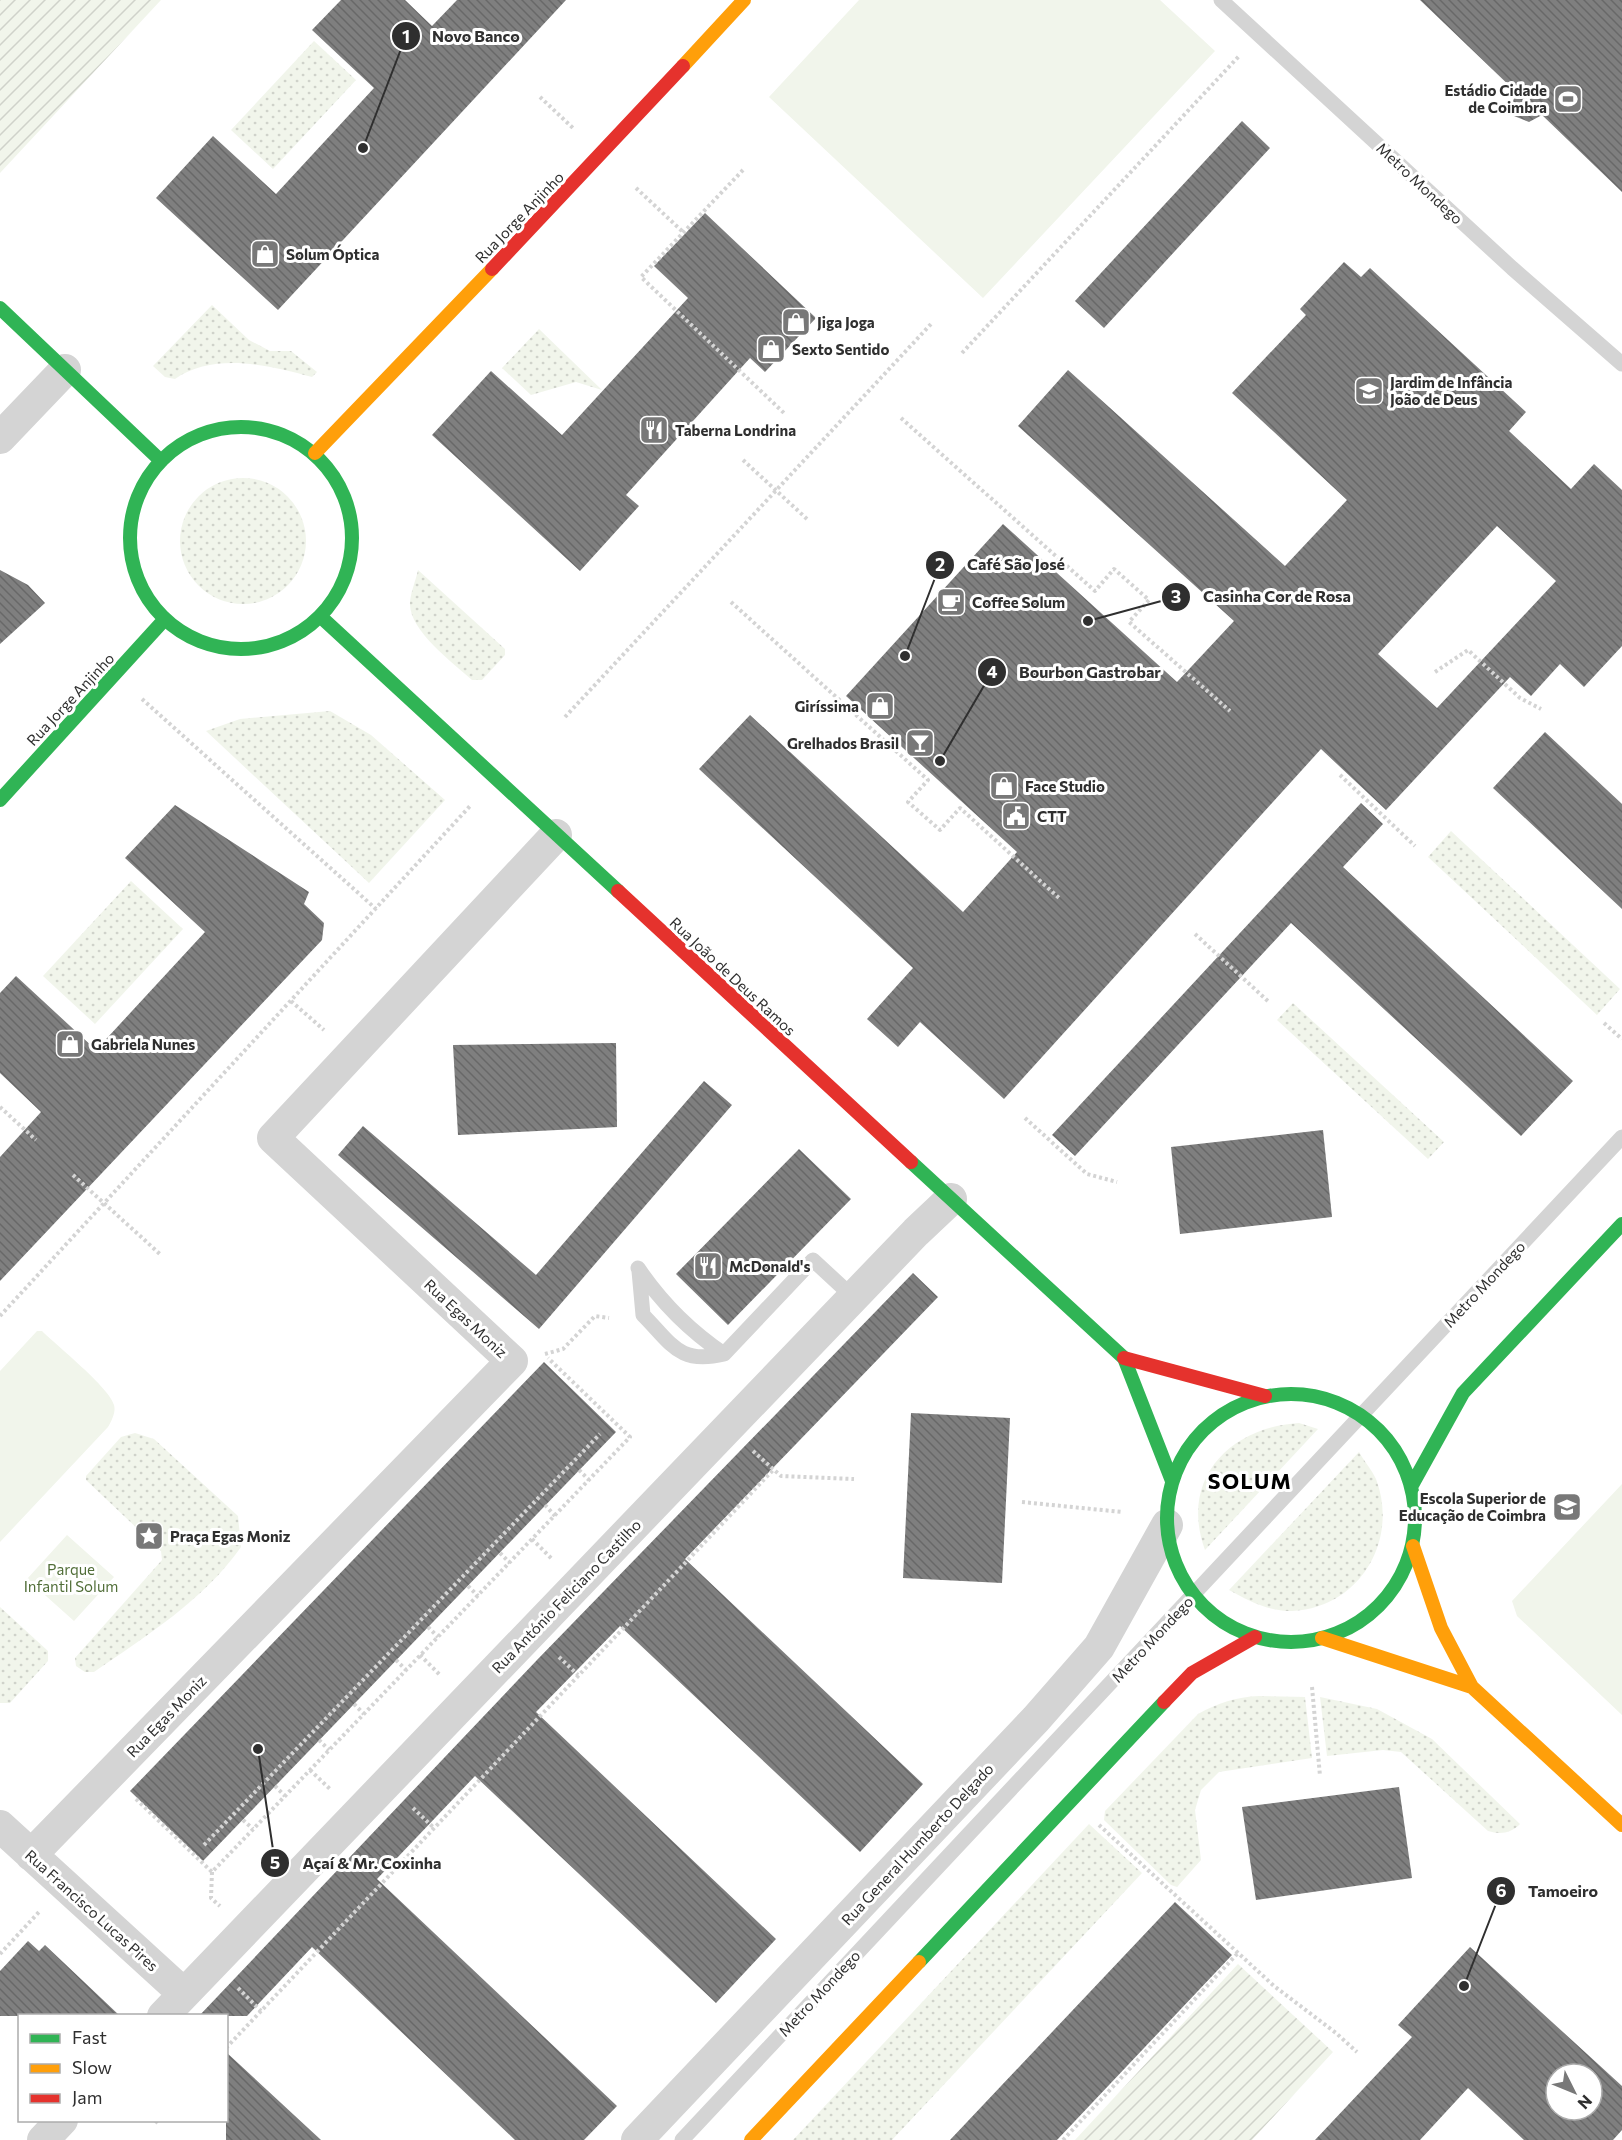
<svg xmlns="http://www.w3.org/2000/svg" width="1622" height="2140" font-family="Commissioner,sans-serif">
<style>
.grass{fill:url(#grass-dots)}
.park{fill:#f1f5eb}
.garden{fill:url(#garden-furrows)}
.building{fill:url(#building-back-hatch);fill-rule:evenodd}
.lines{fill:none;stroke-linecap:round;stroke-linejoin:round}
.path{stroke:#d4d4d4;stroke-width:4;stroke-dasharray:3 3;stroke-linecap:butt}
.lane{stroke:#d4d4d4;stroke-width:15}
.street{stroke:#d4d4d4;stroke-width:32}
.fast{stroke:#30b455;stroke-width:14}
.slow{stroke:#ff9f0a;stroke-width:14}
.jam{stroke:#e5322d;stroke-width:14}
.labels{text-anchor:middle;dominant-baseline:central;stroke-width:6;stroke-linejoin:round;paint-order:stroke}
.poi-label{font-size:15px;font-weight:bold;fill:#2f2f2f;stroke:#fff;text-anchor:start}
.street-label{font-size:15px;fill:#2f2f2f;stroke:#fff}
.park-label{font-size:15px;fill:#516e38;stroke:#fff}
.district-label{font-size:21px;font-weight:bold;letter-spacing:1.5px;fill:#000;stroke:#fff}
.leader{fill:none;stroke:#2f2f2f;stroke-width:2}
.callout-dot{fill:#2f2f2f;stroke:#fff;stroke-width:2}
.mark-label{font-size:18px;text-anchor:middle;font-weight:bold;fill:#fff}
.callout-label{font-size:16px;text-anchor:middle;font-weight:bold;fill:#2f2f2f;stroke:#fff;stroke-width:6;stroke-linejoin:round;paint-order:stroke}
</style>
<defs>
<pattern id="grass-dots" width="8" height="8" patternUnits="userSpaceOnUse" patternTransform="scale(1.5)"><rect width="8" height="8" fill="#f1f5eb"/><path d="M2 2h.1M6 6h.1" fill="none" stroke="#cfd2ca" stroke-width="1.8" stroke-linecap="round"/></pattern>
<pattern id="garden-furrows" width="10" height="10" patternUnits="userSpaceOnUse" patternTransform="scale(1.5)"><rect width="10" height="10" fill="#f1f5eb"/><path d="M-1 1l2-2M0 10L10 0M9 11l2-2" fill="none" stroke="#cfd2ca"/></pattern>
<pattern id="building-back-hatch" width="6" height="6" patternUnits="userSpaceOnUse" patternTransform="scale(1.5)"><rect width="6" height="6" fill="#7f7f7f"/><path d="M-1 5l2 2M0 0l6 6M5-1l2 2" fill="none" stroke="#686868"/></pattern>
</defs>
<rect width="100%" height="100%" fill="#fff"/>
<path class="grass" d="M314,41l42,39 -83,89 -42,-39z
M212,305l37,35 21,11h21l26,21 -5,5c-43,-12 -98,-25 -137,2l-10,-2 -12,-11z
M539,329l63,61 -26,-8 -45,13 -29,-27z
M180 541a63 63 0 1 1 126 0a63 63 0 1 1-126 0Z
M418,570l87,79v6l-23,25h-10c-20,-18 -64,-50 -62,-78 1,-11 6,-22 8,-32z
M330,711l41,24 74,65 -76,83 -163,-152 34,-12z
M1451,831l169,158 -23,26 -169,-158z
M131,881l52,48 -88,95 -52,-48z
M1293,1003l151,139 -16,17 -151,-139z
M1299,1423l19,6 -113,121c-26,-71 25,-123 94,-127z
M135,1433l19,6 84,77 3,31c-37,53 -95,89 -147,125h-9l-9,-6 -1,-8 87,-98 -1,-9 -75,-71v-4l35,-39z
M1359,1452c5,9 13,18 17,27 24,63 -19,132 -88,132 -22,-1 -41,-11 -59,-21z
M0,1607l48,44v10l-38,42h-10z
M1259,1696l46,1 7,61 -93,14 -18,18 -6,20 6,50 -24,27 -6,-2 -67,-65 1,-9 93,-97c20,-11 38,-17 61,-18z
M1320,1697l57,12 55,30 88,85c-9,9 -19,11 -32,7l-87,-79 -18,-2 -56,6z
M1089,1824l53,49 -250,267h-99z"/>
<path class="park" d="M859,0h301l55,51 -232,247 -214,-201z
M37,1331h5c14,14 68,57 72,74 2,7 -2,15 -6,22l-108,115v-171z
M1622,1484v231l-105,-99 -5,-15z
M67,1535l47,42 -40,44 -47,-42z"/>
<path class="garden" d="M0,0h161l-161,173z
M1238,1964l95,88 -81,88h-177z"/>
<path class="building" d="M341,0h64l27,26 25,-26h109l-288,310 -122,-112 57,-62 63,58 98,-106 -62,-58z
M1420,0h202v192l-80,-77 -13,7 -20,-8 7,-22z
M1242,121l28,27 -166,180 -29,-27z
M705,213l111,105 -51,54 -15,-14 -124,137 13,11 -59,65 -148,-136 59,-64 71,64 126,-137 -34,-32z
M1344,262l17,15 9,-9 156,144 -17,19 62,58 23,-25 28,26v156l-38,41 -24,-23 -29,32 -21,-19 -124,133 -65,-61 -317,350 -84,-77 -22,25 -31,-28 46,-51 -214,-199 51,-54 213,197 54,-60 -171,-156 157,-172 174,158 57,-61 -216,-195 50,-56 217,196 62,-66 -115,-107 74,-78 -6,-6zM1497,526l59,55 -119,127 -59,-54z
M0,570l28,15 17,18 -45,41z
M1545,732l77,72v105l-129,-121z
M1361,803l22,21 -40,43 230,214 -52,55 -230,-213 -216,233 -23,-21z
M175,805l134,87 -5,12 20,19 -2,17 -322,341v-124l41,-45 -41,-39v-80l16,-17 80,74 109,-118 -80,-74z
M616,1043l1,84 -159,8 -5,-90z
M704,1081l28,24 -193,224 -201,-174 25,-29 173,149z
M1323,1130l9,87 -152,17 -9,-87z
M799,1149l52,50 -123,126 -52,-51z
M913,1273l25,24 -253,262 238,225 -63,68 -240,-226 -84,86 240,227 -60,64 -241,-227 -98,103 240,227 -33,34h-69l-203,-193 -65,69h-48l338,-356z
M544,1362l72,70 -413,429 -73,-70z
M911,1413l99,5 -8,165 -99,-5z
M1399,1787l13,91 -156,22 -14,-93z
M1175,1902l57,53 -175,185h-107z
M28,1941l11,10 6,-6 75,71h-120v-45z
M1470,1947l152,139v44l-9,10h-89l-56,-52 -48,52h-105l97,-103 -14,-12zM1556,2074h36v36h-36z
M226,2052l95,88h-95z"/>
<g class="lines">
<path class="path" d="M540,97l34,32
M743,170l-102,107 144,137
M636,188l47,44
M962,353l278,-298
M901,418l194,173 19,-22 35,31 -20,22 101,89
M743,460l64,59
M731,602l197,178 -20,22 32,28 20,-22 99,90
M1435,672l33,-22 52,48 21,11
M142,699l234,210
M565,717l366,-393
M1340,775l75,71
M1195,934l75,69
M291,1001l33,29
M1604,1023l18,16
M0,1107l36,33
M1025,1118l62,56 30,8
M73,1175l88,80
M0,1316l471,-511
M545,1354l18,-5 32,-33 14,2
M753,1451l28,25 73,3
M579,1470l10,10
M1022,1502l100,10
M545,1505l10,11
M532,1539l21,21
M500,1553l10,10
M468,1586l10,10
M428,1627l10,10
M420,1655l21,21
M559,1657l19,18
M396,1660l10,10
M1312,1687l8,89
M354,1704l10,10
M319,1740l10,10
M310,1770l21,20
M275,1786l10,10
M136,1799l76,73 418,-435 -82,-79
M413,1808l21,20
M243,1820l10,9
M1099,1825l175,161 62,47 21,19
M204,1845l396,-411
M212,1872l-1,26 9,8
M0,1954l39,-42
M238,1988l23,23
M226,2048l548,-579
M155,2123l3,-3
M1063,2140l175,-187"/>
<path class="lane" d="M1221,0l291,268 110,96
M638,1268c23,34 52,63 86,86l89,-94 40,37
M639,1271l4,44c29,29 36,50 81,39
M682,2140l940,-1003"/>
<path class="street" d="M0,438l65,-68
M0,1826l184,168
M31,1855l481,-494 -239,-223 283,-303
M163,2016l753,-784 35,-33
M43,2140l19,-20
M637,2140l399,-421 63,-72 68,-122"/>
<path class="fast" d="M0,308l160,152
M130 538a111 111 0 1 1 222 0a111 111 0 1 1-222 0Z
M321,617l297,274
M0,800l164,-180
M911,1162l213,196 48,123
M1167 1518a124 124 0 1 1 248 0a124 124 0 1 1-248 0Z
M1412,1485l51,-92 159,-169
M919,1962l245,-260"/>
<path class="slow" d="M683,66l61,-66
M315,453l177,-184
M1413,1546l28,82 31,59 150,138
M1322,1638l150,49
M751,2140l168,-178"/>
<path class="jam" d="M492,269l191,-203
M618,891l293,271
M1124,1358l141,38
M1164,1702l28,-29 63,-36"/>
</g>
<defs>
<g id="stadium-square" transform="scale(1.5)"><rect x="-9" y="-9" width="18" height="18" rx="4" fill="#787878" stroke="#fff"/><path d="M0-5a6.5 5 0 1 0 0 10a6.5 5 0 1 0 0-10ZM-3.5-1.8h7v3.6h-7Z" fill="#fff"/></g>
<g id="shop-square" transform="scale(1.5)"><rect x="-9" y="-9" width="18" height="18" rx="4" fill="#787878" stroke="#fff"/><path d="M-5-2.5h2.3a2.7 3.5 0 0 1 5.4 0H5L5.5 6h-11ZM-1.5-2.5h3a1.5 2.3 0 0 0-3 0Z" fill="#fff"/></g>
<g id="school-square" transform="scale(1.5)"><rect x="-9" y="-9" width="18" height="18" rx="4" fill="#787878" stroke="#fff"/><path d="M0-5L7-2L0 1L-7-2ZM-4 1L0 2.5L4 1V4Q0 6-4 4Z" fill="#fff"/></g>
<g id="restaurant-square" transform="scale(1.5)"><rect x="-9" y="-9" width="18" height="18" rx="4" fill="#787878" stroke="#fff"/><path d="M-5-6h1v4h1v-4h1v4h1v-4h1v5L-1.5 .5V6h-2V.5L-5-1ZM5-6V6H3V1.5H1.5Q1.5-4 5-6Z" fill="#fff"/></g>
<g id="cafe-square" transform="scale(1.5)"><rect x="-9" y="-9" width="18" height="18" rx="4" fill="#787878" stroke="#fff"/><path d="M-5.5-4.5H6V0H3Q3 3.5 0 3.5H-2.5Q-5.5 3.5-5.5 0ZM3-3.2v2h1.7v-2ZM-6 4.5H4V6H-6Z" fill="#fff"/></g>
<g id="bar-square" transform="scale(1.5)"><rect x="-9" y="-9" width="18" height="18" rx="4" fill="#787878" stroke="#fff"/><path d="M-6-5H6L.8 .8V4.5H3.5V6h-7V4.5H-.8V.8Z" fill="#fff"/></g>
<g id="civic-square" transform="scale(1.5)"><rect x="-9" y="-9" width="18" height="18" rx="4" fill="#787878" stroke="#fff"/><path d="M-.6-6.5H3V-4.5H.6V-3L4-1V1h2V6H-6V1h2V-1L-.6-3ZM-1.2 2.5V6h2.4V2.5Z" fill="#fff"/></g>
<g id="university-square" transform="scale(1.5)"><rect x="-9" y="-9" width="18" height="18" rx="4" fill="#787878" stroke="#fff"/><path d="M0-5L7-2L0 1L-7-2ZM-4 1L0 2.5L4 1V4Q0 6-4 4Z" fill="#fff"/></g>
<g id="sight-square" transform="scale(1.5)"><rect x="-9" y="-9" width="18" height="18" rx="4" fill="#787878" stroke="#fff"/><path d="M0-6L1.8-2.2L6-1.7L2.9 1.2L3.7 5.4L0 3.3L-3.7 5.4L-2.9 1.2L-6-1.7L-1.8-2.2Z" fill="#fff"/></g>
</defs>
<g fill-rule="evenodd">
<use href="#stadium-square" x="1568" y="99"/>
<use href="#shop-square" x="265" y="254"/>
<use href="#shop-square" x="796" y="322"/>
<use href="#shop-square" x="771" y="349"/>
<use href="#school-square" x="1369" y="391"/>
<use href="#restaurant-square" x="654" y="430"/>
<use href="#cafe-square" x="951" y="602"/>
<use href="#shop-square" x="880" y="706"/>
<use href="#bar-square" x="920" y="743"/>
<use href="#shop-square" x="1004" y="786"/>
<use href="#civic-square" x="1016" y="816"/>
<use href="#shop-square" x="70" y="1044"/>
<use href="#restaurant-square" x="708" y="1266"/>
<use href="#university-square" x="1567" y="1507"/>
<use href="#sight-square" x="149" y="1536"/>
</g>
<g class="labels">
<g class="poi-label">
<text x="1547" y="90" text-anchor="end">Estádio Cidade<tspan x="1547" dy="17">de Coimbra</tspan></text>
<text x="286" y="254">Solum Óptica</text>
<text x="817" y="322">Jiga Joga</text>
<text x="792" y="349">Sexto Sentido</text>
<text x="1390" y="382">Jardim de Infância<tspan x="1390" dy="17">João de Deus</tspan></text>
<text x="675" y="430">Taberna Londrina</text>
<text x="972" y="602">Coffee Solum</text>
<text x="859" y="706" text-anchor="end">Giríssima</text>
<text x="899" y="743" text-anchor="end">Grelhados Brasil</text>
<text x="1025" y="786">Face Studio</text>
<text x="1037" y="816">CTT</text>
<text x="91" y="1044">Gabriela Nunes</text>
<text x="729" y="1266">McDonald's</text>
<text x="1546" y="1498" text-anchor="end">Escola Superior de<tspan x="1546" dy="17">Educação de Coimbra</tspan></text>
<text x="170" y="1536">Praça Egas Moniz</text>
</g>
<g class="street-label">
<text transform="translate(1420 183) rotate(43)">Metro Mondego</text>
<text transform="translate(519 217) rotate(-46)">Rua Jorge Anjinho</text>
<text transform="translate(70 699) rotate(-47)">Rua Jorge Anjinho</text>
<text transform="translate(733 976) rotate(43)">Rua João de Deus Ramos</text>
<text transform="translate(1484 1284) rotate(-47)">Metro Mondego</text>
<text transform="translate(466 1318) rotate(43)">Rua Egas Moniz</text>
<text transform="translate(566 1596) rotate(-46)">Rua António Feliciano Castilho</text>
<text transform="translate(1152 1639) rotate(-47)">Metro Mondego</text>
<text transform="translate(166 1716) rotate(-46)">Rua Egas Moniz</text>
<text transform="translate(917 1844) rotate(-47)">Rua General Humberto Delgado</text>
<text transform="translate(92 1910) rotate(42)">Rua Francisco Lucas Pires</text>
<text transform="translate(819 1993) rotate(-47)">Metro Mondego</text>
</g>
<g class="park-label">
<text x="71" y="1569">Parque<tspan x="71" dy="17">Infantil Solum</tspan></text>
</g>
<g class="district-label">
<text x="1250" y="1480">SOLUM</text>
</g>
</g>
<path class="leader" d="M363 148L406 36M905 656L940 565M1088 621L1176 597M940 761L992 672M258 1749L275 1863M1464 1986L1501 1891"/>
<g class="callout-dot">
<circle cx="363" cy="148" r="6"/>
<circle cx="905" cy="656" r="6"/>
<circle cx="1088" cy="621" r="6"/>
<circle cx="940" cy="761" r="6"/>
<circle cx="258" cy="1749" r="6"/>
<circle cx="1464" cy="1986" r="6"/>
<circle cx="406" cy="36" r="15"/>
<circle cx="940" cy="565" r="15"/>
<circle cx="1176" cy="597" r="15"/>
<circle cx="992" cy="672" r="15"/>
<circle cx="275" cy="1863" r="15"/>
<circle cx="1501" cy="1891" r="15"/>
</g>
<g class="mark-label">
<text x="406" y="43">1</text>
<text x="940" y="571">2</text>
<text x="1176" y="603">3</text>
<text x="992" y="678">4</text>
<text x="275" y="1869">5</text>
<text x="1501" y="1897">6</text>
</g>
<g class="callout-label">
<text x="476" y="42">Novo Banco</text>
<text x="1016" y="570">Café São José</text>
<text x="1277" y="602">Casinha Cor de Rosa</text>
<text x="1090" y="678">Bourbon Gastrobar</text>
<text x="372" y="1869">Açaí &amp; Mr. Coxinha</text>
<text x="1563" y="1897">Tamoeiro</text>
</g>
<rect x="18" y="2014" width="210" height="108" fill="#ffffff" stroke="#acacac" stroke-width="1.5"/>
<rect x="30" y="2034" width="30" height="9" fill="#30b455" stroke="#acacac" stroke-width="1.5"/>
<text x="72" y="2044" font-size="18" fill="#2f2f2f">Fast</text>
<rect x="30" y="2064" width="30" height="9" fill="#ff9f0a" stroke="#acacac" stroke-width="1.5"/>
<text x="72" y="2074" font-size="18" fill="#2f2f2f">Slow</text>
<rect x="30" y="2094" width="30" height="9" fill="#e5322d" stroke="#acacac" stroke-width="1.5"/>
<text x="72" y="2104" font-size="18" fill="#2f2f2f">Jam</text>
<g transform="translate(1574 2092) rotate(133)"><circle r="28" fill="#ffffff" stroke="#acacac" stroke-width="1.5"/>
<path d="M0-4.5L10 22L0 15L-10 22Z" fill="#787878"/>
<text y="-9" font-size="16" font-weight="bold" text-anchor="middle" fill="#2f2f2f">N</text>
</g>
</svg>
